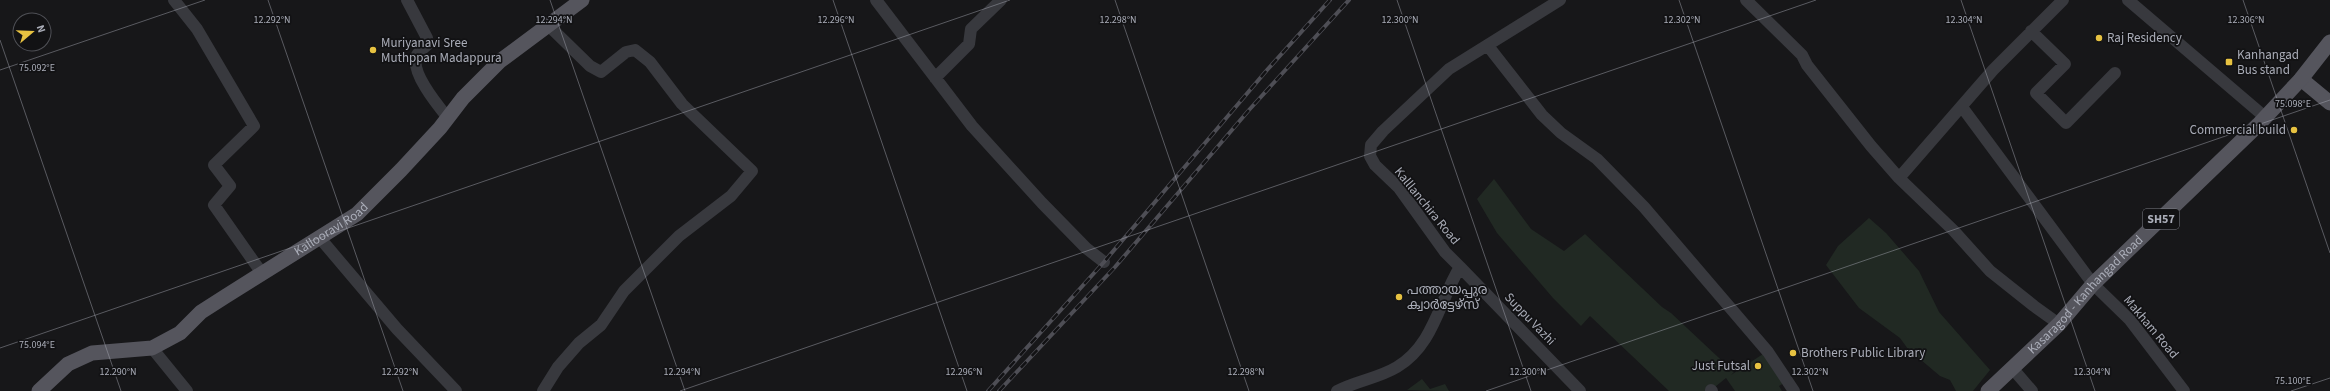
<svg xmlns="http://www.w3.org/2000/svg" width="2330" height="391" font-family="'Source Sans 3','Noto Sans Malayalam',sans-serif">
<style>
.green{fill:#212923}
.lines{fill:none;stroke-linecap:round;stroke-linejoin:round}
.minor{stroke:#38393e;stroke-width:12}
.major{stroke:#55555d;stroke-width:15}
.rail-casing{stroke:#4e4e55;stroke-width:4}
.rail{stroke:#121214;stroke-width:2.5;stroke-dasharray:8;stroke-linecap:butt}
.ticks{fill:none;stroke:#aaadb8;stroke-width:1;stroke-opacity:0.45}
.poi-dot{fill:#e7c241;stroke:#121214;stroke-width:1.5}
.labels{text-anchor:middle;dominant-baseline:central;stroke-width:3.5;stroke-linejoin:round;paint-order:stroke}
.shield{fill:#121214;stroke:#7c7e87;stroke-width:1}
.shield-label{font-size:12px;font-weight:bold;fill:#aaadb8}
.poi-label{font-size:13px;fill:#aaadb8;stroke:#121214;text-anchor:start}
.street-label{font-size:13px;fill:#aaadb8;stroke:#121214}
.ticks-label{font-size:10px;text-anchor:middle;fill:#aaadb8;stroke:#121214;stroke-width:3.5;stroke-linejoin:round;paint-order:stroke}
</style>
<rect width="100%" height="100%" fill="#171719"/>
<path class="green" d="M1494,179l37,50 33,22 21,-17 77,73 9,6 63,59 -3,3 32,-21 21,29 -5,3 3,5h-47l-9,-13 -16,13h-41l-79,-75 -9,10 -28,-28 -56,-65 -20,-34z
M1869,218l17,15 33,38 20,41 51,58 -17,21h-17l-6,-11 -10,-4 -32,-27 -8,-11 -41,-30 -33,-43 12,-19z
M1422,379l8,10 15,-5 4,7 -42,-1z"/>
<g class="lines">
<path class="minor" d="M174,0l23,29 57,97 -40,39 16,21 -16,19 47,67
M407,0l20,38 1,6c-3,3 -9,7 -11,11 -8,16 22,52 31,63
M876,0l96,126 70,77 44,45 18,14
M1746,0l56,55 5,10 64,81 28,32 55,53 36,40 44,35 25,18
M2128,0l137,117
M2031,31l34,33 -29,29 30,30 49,-50
M1488,46l54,69 19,18 36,26 47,48 124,145 26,39
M935,78l34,-34 2,-15 30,-29
M1962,107l131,177 37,36 54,71
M1899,178l94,-108 70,-70
M319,237l78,92 59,62
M1460,267l120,124
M152,348l35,43
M2013,369l19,22
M1711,390l1,1
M543,391l15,-24 21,-24 22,-18 23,-34 55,-55 52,-40 21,-25 -70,-67 -32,-42 -15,-12 -9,2 -25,20 -11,-6 -43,-42
M1337,391c19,-10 42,-13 60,-24 37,-22 42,-66 63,-100l-15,-15 -46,-64 -24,-23 -5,-9 1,-11 12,-14 66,-62 111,-69"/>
<g class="major">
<path d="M2301,79l29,24"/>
<path id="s1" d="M39,391l29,-27 24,-11 60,-5 28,-15 21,-21 25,-16 131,-82 44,-44 39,-42 23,-30 37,-37 82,-61"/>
<path id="s2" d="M1988,391l71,-67 34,-40 165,-159 43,-46 29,-37"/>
</g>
<g class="rail-casing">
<path id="rail" d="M988,391l116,-129 163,-192 63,-70
M999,391l116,-124 134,-157 100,-110"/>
</g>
<use href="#rail" class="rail"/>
</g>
<path class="ticks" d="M268,0l135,391M550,0l135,391M833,0l134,391M1115,0l134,391M1397,0l134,391M1679,0l134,391M1961,0l134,391M2243,0l87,253M0,40l121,351M0,70l205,-70M0,348l1010,-348M680,391l1136,-391M1486,391l844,-291M2291,391l39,-13"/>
<g class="poi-dot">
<circle cx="2099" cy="38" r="4"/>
<circle cx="373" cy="50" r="4"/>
<rect x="2225" y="58" width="8" height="8" rx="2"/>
<circle cx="2294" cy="130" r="4"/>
<circle cx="1399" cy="297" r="4"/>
<circle cx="1793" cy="353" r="4"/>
<circle cx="1758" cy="366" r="4"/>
</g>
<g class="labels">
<rect class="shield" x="2143" y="209" width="36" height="20" rx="3"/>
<g class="shield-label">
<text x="2161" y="219">SH57</text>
</g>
<g class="poi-label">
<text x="2107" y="38">Raj Residency</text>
<text x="381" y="43">Muriyanavi Sree<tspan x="381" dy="15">Muthppan Madappura</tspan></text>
<text x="2237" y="55">Kanhangad<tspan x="2237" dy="15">Bus stand</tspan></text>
<text x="2286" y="130" text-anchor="end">Commercial build</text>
<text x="1407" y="290">പത്തായപ്പുര<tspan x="1407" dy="15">ക്വാർട്ടേഴ്സ്</tspan></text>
<text x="1801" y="353">Brothers Public Library</text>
<text x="1750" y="366" text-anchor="end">Just Futsal</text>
</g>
<g class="street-label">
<text transform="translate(1427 206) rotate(51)">Kalllanchira Road</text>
<text stroke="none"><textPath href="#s1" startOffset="342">Kallooravi Road</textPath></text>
<text stroke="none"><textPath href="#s2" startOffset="137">Kasaragod - Kanhangad Road</textPath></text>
<text transform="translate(1530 319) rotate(46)">Suppu Vazhi</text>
<text transform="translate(2151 327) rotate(50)">Makham Road</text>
</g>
</g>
<g class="ticks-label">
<text x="272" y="23">12.292°N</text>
<text x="554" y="23">12.294°N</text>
<text x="836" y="23">12.296°N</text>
<text x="1400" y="23">12.300°N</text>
<text x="1682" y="23">12.302°N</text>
<text x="1964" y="23">12.304°N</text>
<text x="1118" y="23">12.298°N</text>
<text x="2246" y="23">12.306°N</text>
<text x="37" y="71">75.092°E</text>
<text x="2293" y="107">75.098°E</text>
<text x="37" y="348">75.094°E</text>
<text x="118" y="375">12.290°N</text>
<text x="400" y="375">12.292°N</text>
<text x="682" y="375">12.294°N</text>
<text x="964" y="375">12.296°N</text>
<text x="1246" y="375">12.298°N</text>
<text x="1528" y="375">12.300°N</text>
<text x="1810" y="375">12.302°N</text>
<text x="2092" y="375">12.304°N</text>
<text x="2293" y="384">75.100°E</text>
</g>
<g transform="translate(32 32) rotate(71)"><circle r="19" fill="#121214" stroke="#4f5056"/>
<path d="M0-3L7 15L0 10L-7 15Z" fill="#e7c241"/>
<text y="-6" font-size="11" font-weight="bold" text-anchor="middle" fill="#aaadb8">N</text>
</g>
</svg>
